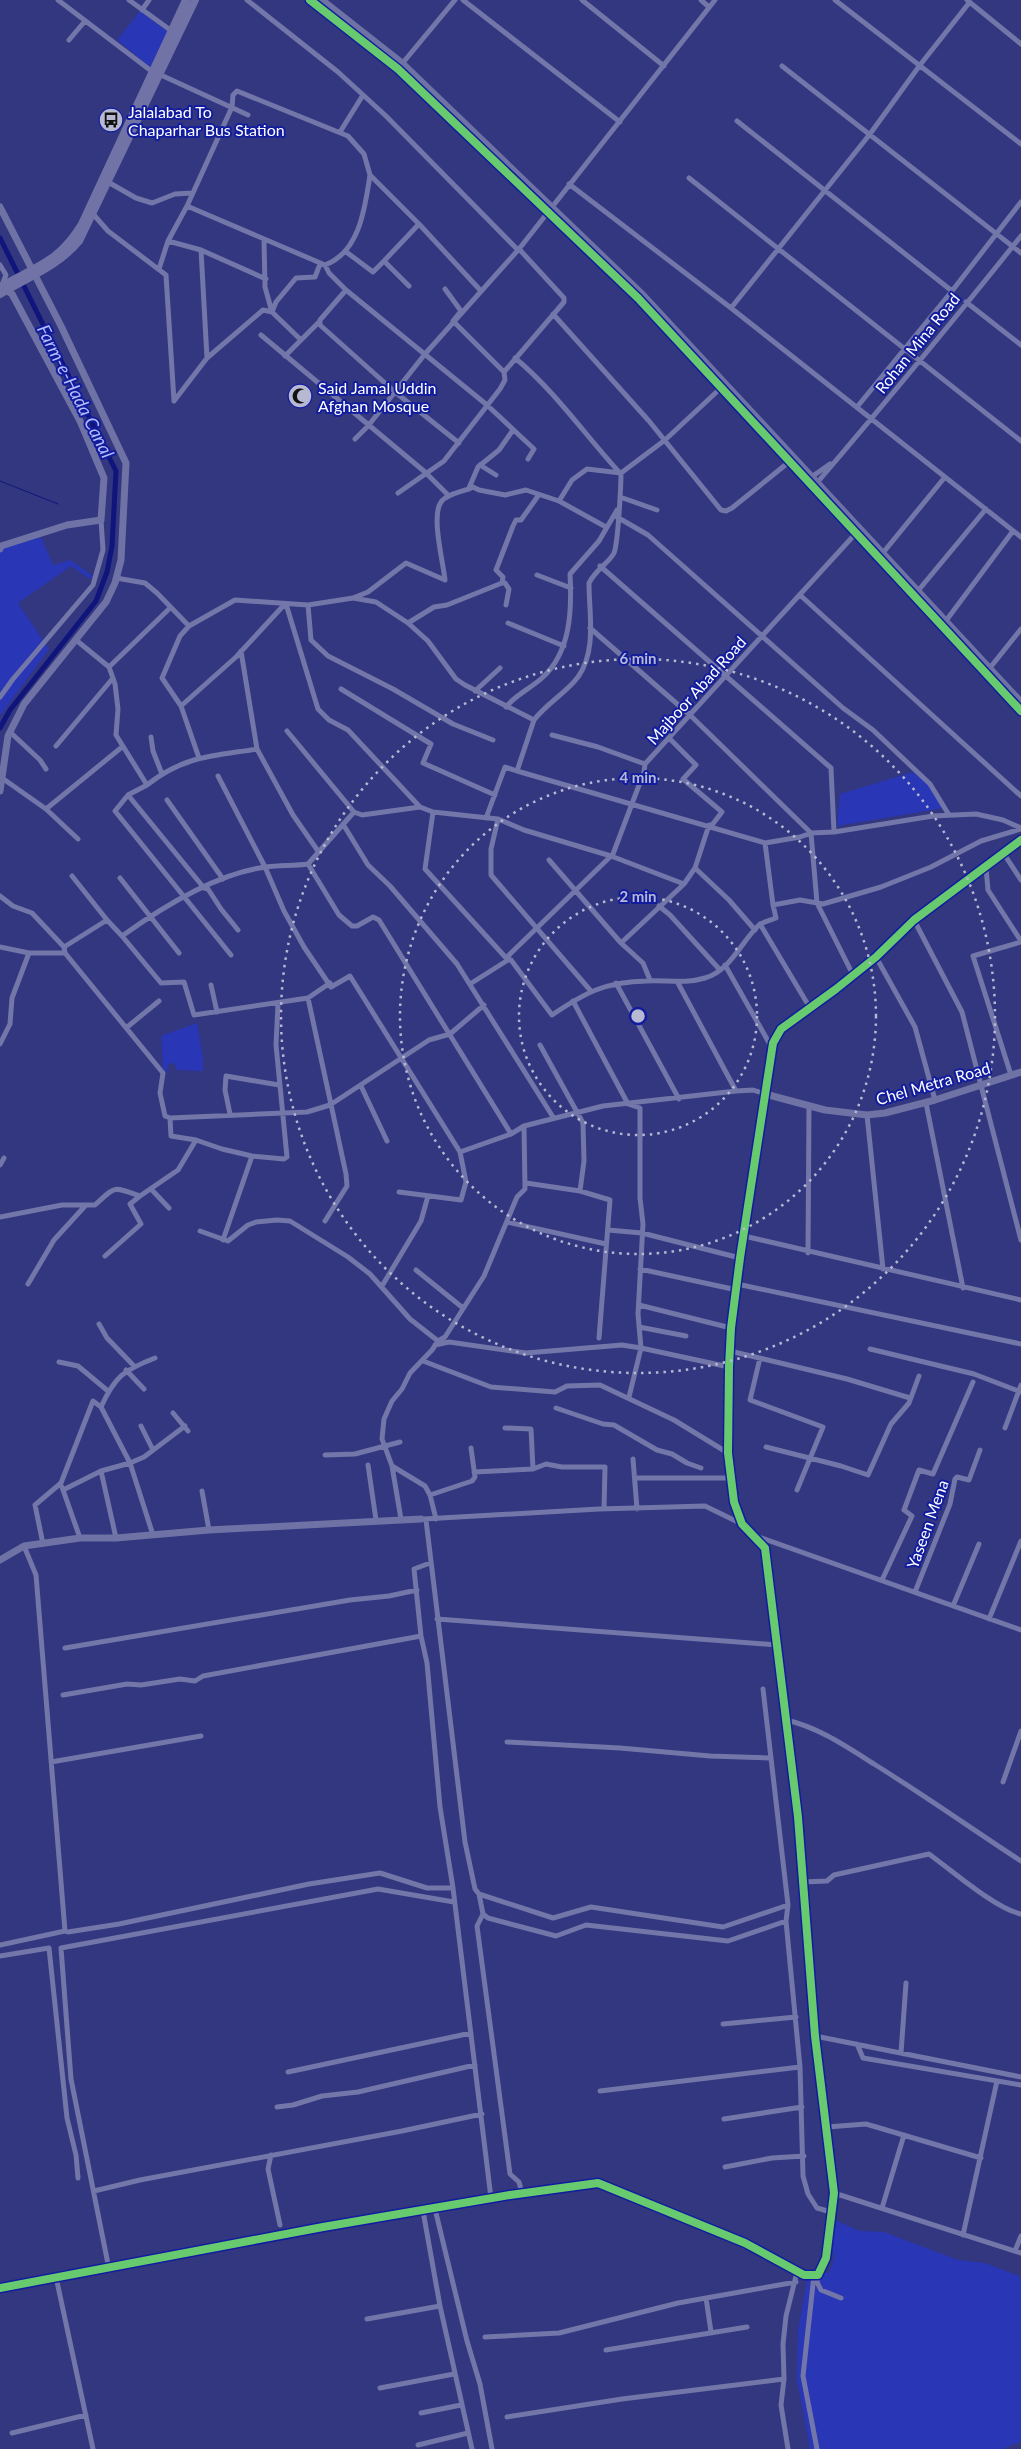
<svg xmlns="http://www.w3.org/2000/svg" width="1021" height="2449" font-family="Lato,sans-serif">
<style>
.green{fill:#2936b6}
.lines{fill:none;stroke-linecap:round;stroke-linejoin:round}
.stream{stroke:#0f157b;stroke-width:1}
.canal{stroke:#0f157b;stroke-width:5}
.street{stroke:#7276a8;stroke-width:5}
.secondary{stroke:#6e72a5;stroke-width:7}
.primary{stroke:#7173a7;stroke-width:8}
.cycleway-casing{stroke:#121c9f;stroke-width:11}
.cycleway{stroke:#67ca6e;stroke-width:8}
.ring{fill:none;stroke:#b7b9d2;stroke-width:2.5;stroke-dasharray:2.5 5}
.labels{text-anchor:middle;dominant-baseline:central;stroke-width:4;stroke-linejoin:round;paint-order:stroke}
.poi-label{font-size:16px;fill:#fff;stroke:#121c9f;text-anchor:start}
.street-label{font-size:16px;fill:#fff;stroke:#121c9f}
.water-label{font-size:18px;font-style:italic;fill:#b6bdfb;stroke:#121c9f}
.centre{fill:#b7b9d2;stroke:#121c9f;stroke-width:2.5}
.ring-label{font-size:15px;text-anchor:middle;font-weight:bold;fill:#b7b9d2;stroke:#121c9f;stroke-width:4;stroke-linejoin:round;paint-order:stroke}
</style>
<rect width="100%" height="100%" fill="#32377f"/>
<path class="green" d="M140,11l28,21 -18,35 -33,-27z
M41,537l12,28 17,-5 23,16 -3,3 -19,-13 -53,37 31,46 -49,67v-168z
M913,772l16,13 15,23 -107,18 3,-32z
M197,1023l6,35v13l-26,-1 -3,-7 -6,1 -1,7 -3,2c-3,-13 -1,-24 -3,-37z
M830,2218l30,13 24,1 74,28 27,3 36,14v165l-19,7h-192l-13,-69 1,-50 11,-59 20,2 5,-16 -6,-21z"/>
<g class="lines">
<path class="stream" d="M0,481l58,23"/>
<path class="canal" d="M0,238l116,233 -4,75 -5,26 -11,29 -86,109 -10,18"/>
<path class="street" d="M58,0l92,70 98,45
M129,0l44,32
M247,0l91,72 48,44 132,134
M463,0l157,122
M582,0l82,66
M701,0l8,7
M835,0l186,144
M967,0l54,44
M142,10l7,-10
M69,40l16,-19
M401,65l54,-65
M782,66l239,187
M737,121l215,170
M340,132l23,-37
M370,175l-6,-21 -16,-18 -111,-45 -4,4 -1,12 -45,99 138,59 4,8 17,17 141,115 47,44 -6,10
M689,178l332,263
M108,182l28,16 16,5 23,-9 17,-1
M569,184l162,124 290,229
M93,214l15,17 58,44 8,126
M168,241l33,9 6,108
M264,241l1,46 7,25 29,28
M201,250l65,29
M345,251l28,21 11,-11 25,25
M384,261l35,-37
M0,265l6,10 -4,10
M325,265c35,-13 40,-58 45,-90l49,49 62,67
M159,269l9,-28 19,-35
M445,289l16,22 -8,10 51,51
M346,290l-26,30v5l75,67 64,51
M966,302l55,43
M731,308l139,-174 50,-69 49,-62
M553,314l96,107 72,89 5,1 6,-3 57,-46
M261,335l164,137 24,24
M285,356l35,-35
M515,358c40,33 70,77 105,115
M174,401l33,-43 56,-48 9,2 4,-10 20,-24 19,-1 5,-13
M857,407l95,-116 69,-89
M355,439l13,-13 57,-72 94,-105
M480,465l16,10
M810,478l20,-14
M816,484c69,-81 138,-164 205,-248
M469,488l9,-21 21,-17 14,-20
M398,493l46,-32 56,-72 5,-9 -1,-8 60,-70v-4l-45,-49 196,-249
M620,497l37,13
M559,501l47,26
M617,517l31,18 195,173 30,22 57,54 19,31
M882,554l63,-77
M600,566l231,202 3,64
M537,575l34,13
M116,578l29,5 12,10 32,33 -9,10 -18,42 19,28 18,52
M445,580c-2,-19 -14,-64 -4,-78 6,-9 23,-10 32,-15l6,3 26,5 21,-5 33,11 13,-21 15,-11 34,4
M502,583l1,-6 -7,-7 17,-44 3,-6h5l17,-24
M917,592l69,-83
M800,595l221,201
M353,598l15,-6 38,-29 39,17
M286,604l32,105 11,11 19,10 72,77
M308,605l3,35 17,16 65,33 60,35 40,16
M945,622l68,-91
M408,623l26,-16 13,-2 55,-22h3l4,6 -3,16
M508,623l56,23
M189,626l46,-26 73,5 45,-7 23,4 32,21 20,18 28,38 9,6 69,35c13,-17 32,-27 44,-43 19,-27 11,-63 11,-94 7,-14 20,-20 25,-30 4,-9 7,-68 7,-80l44,-33 58,-54
M590,628l101,88 120,117 6,70 36,72
M76,640l33,27 6,17 3,25 -2,26 31,50 -19,10 -13,16 116,144
M241,651l16,98 36,66 25,36
M109,667l61,-59
M989,669l32,-40
M341,689l90,55 -8,19 72,32
M475,691l25,-23
M0,697l13,-18 80,-94 10,-35 -2,-30
M181,706l55,-49 48,-52
M506,707c8,-11 25,-19 36,-29 29,-26 30,-68 28,-104l29,-33 18,-31
M534,720l-17,51 248,72 35,-6 11,-4 23,-1 99,-16 43,-2 27,6 18,8
M287,731l67,81
M10,732l30,28 6,9
M552,735l46,12 47,17
M151,737l2,14 9,23
M56,746l57,-68
M218,776l47,91 19,44 20,36 27,40 19,-11 110,176 6,30 -5,18 -62,-8
M2,778l44,31 32,30
M147,785c36,-29 66,-29 110,-36
M128,795l76,93 4,1 13,20 17,21
M167,800l56,79
M46,809l76,-62
M433,812l-8,57 83,91h3l41,55c34,-23 53,-33 95,-34 20,-1 38,3 58,-3 25,-7 36,-36 54,-53 4,-3 12,-5 17,-7l-3,-13 27,-5 23,4 58,-17 50,-20 50,-26 40,-12
M486,818l19,-51 12,4
M498,819l-7,30v26l99,115
M343,824l25,41 22,21 67,78 96,153
M765,843l8,62
M1004,854l17,26
M549,860l72,83 22,20 7,17
M308,864l31,51 13,11h5l16,-9 6,3 132,214
M695,868l34,32 26,30
M986,868l2,22 33,51
M72,876l35,44
M120,878l59,75
M0,896l13,10 19,7 32,34
M659,906l11,9 50,55
M914,920l48,92 59,228
M760,924l50,84
M122,936l39,47 23,-1 10,33 114,-17 22,-15
M621,943l63,-59
M0,947l29,6h36l-1,-6 43,-27 15,16c39,-28 95,-63 144,-69 14,-2 28,-1 42,-3l46,-52 8,3 58,-8 13,5 65,7 26,11 87,26 73,28 11,-16 14,-43h3l10,-13 -39,-33 13,-14 -26,-26
M65,953l98,120 -3,20 5,23 5,2 137,-6 23,-7 99,-65 21,-6 34,-29
M876,957l39,70 20,73
M725,965l47,83
M616,983l63,116
M678,983l58,108
M470,984l38,-24 1,-5 104,-101 31,-82 1,-8 212,-232
M211,985l6,27
M308,998l38,176 1,12 -22,35
M573,1001l55,103 12,4v90l3,26 -5,90 3,34 -12,49
M126,1028l33,-27
M0,1044l10,-20 2,-26 17,-45
M540,1045l43,78 1,38 -4,30
M1011,1075l-38,-119 48,-14
M361,1086l26,55
M926,1103l37,185
M230,1114l-5,-24 1,-14 53,9
M867,1115l16,154
M196,1140l26,9 30,7 32,3 3,-2 -11,-112 2,-41
M460,1152l51,-18 13,-8 79,-20 133,-15 17,-1 12,4
M0,1165l4,-7
M526,1183l54,8 30,9 -11,138
M151,1189l18,19
M0,1217l62,-12h33c21,-19 17,-19 45,-9l38,-26 18,-30 -25,-4 -1,-18
M507,1222l99,22
M608,1230l34,3 98,25
M200,1231l28,10 20,-16 8,-3 21,-2 13,1 58,36 22,17 40,45 28,22
M744,1236l277,64
M223,1240l29,-84
M808,1253l1,-147
M105,1256l36,-32 -11,-20 10,-8
M640,1269l97,21
M416,1270l47,38
M28,1284l26,-44 31,-34
M737,1284l284,60
M382,1286l39,-65 7,-25
M639,1305l92,23
M99,1324l8,14 27,28
M639,1327l47,9
M435,1345l14,-3 77,11 96,-8 19,3 88,19
M870,1349l104,25 47,18
M730,1351l117,28 63,19
M760,1358l-10,42 73,27 -26,63
M423,1361l68,26 64,5 12,-6 33,-1 74,35 54,33
M59,1362l19,4 30,25
M126,1370l18,19
M101,1407c14,-31 23,-37 54,-49
M556,1408l47,16 11,1 43,25 15,4 15,9 14,5
M173,1413l15,18
M141,1426l12,24
M505,1428l26,1 2,40
M1005,1428l16,-43
M766,1447l75,19 27,9 23,-51 18,-21 10,-27
M325,1455l30,-1 45,-12
M633,1459l4,50
M368,1465l8,55
M392,1466l9,53
M101,1471l15,67
M474,1472l59,-3 13,-5 16,3h43l-1,42
M635,1478h95
M62,1487l18,51
M63,1490l38,-19 29,-8 14,-6 41,-31
M202,1491l7,39
M430,1495l42,-14 3,-4 -4,-29
M424,1519l175,-10 106,-3 37,18
M436,1519l-6,-24 -5,-9 -33,-20 -10,-27 2,-20 8,-18 10,-12 8,-16 22,-23 6,-9 7,-4 39,-61 33,-79 8,-8 -1,-63
M426,1520l39,322 10,47 4,5 4,20 5,4 68,18 30,-11 142,16 58,-20
M753,1535l268,95
M43,1544l-8,-39 26,-22 32,-82 8,6 29,56 23,72
M24,1546l12,29 29,356
M430,1563l-16,6 7,67 6,27 13,144 13,81 38,310
M882,1580l30,-64 -8,-6 15,-40 14,4 40,-92
M915,1592l35,-88 5,-25 2,-2 12,3 11,-30
M953,1606l26,-62
M437,1619l340,26
M989,1619l32,-78
M65,1648l285,-48 39,-4 28,-6
M763,1689l25,216 -2,16 14,146 3,109 5,18 9,14 14,4
M63,1695l64,-11 14,1 39,-6 15,2 8,-5 218,-40
M786,1720c32,7 61,27 88,44 50,31 98,65 147,97
M507,1742l113,6 90,8 60,2
M51,1762l150,-26
M1003,1782l18,-51
M803,1882l24,-1 7,-6 95,-21c22,16 67,55 92,60
M479,1894l74,24 38,-11 132,20 65,-22
M483,1914l-6,12 33,248 9,8 3,11
M0,1945l65,-14 3,1 51,-8 190,-40 71,-11 47,15h26
M0,1956l49,-8 18,170 9,37 2,23
M723,2024l73,-7
M815,2036l206,41
M857,2044l6,14 158,27
M901,2053l5,-70
M288,2072l183,-39
M600,2091l200,-24
M277,2107l16,-2 29,-9 36,-4 117,-27
M724,2119l78,-12
M827,2127l39,-3 115,34
M271,2155l-3,14 12,56
M725,2167l47,-9 32,-2
M94,2191l46,-11 262,-49 80,-17
M834,2193l187,60
M882,2208l22,-73
M435,2209l32,132 13,43 12,65
M423,2211l17,95 32,143
M963,2235l34,-154
M1015,2251l6,-15
M109,2269l-38,-190 -10,-131 317,-59 76,13
M814,2275l-11,101 14,73
M818,2275l-1,7 4,8 20,8
M56,2277l37,172
M706,2298l5,34
M367,2319l73,-13
M485,2337l74,-4 119,-30 118,-21
M606,2350l141,-23
M380,2388l74,-14
M421,2413l40,-8
M507,2417l115,-18 162,-20
M12,2433l74,-18
M418,2445l50,-12
M788,2449l-7,-44 3,-26 -1,-35 3,-28 11,-44"/>
<path class="secondary" d="M310,0l88,69 240,229 383,413
M322,0l80,63 239,230 380,409
M0,207l61,119 65,137 -5,97 -6,23 -9,19 -82,102 -16,32 -8,55
M0,549l1,-3 66,-21 34,-5 3,-42 -24,-57 -68,-127 -9,-6
M765,1094l60,16 42,5 18,-2 50,-13 86,-28
M0,1560l24,-14 56,-8h36l93,-8 212,-11
M0,2288l323,-61 187,-32 88,-12 147,60 59,32h14l8,-17 8,-65 -19,-157 -17,-219 -33,-269 -23,-24 -8,-22 -6,-49 1,-86 2,-39 9,-70 33,-215 8,-14 55,-40 40,-32 38,-37 107,-80"/>
<path class="primary" d="M0,287c37,-21 59,-25 82,-63l104,-224
M0,294c28,-17 57,-27 79,-53l116,-241"/>
<g class="cycleway-casing">
<path id="cycleway" d="M310,0l88,69 240,229 383,413
M0,2288l323,-61 187,-32 88,-12 147,60 59,32h14l8,-17 8,-65 -19,-157 -17,-219 -33,-269 -23,-24 -8,-22 -6,-49 1,-86 2,-39 9,-70 33,-215 8,-14 55,-40 40,-32 38,-37 107,-80"/>
</g>
<use href="#cycleway" class="cycleway"/>
</g>
<g class="ring">
<circle cx="638" cy="1016" r="119"/>
<circle cx="638" cy="1016" r="238"/>
<circle cx="638" cy="1016" r="357"/>
</g>
<defs>
<g id="bus-disc" transform="scale(1.25)"><circle r="9.5" fill="#b7b9d2" stroke="#121c9f"/><path d="M-5-6H5V4H4V6H2V4H-2V6H-4V4H-5ZM-3.5-4V0h7V-4ZM-3.5 1.2v1.5H-2V1.2ZM2 1.2v1.5H3.5V1.2Z" fill="#111"/></g>
<g id="mosque-disc" transform="scale(1.25)"><circle r="9.5" fill="#b7b9d2" stroke="#121c9f"/><path d="M3.5-4.9A6 6 0 1 0 3.5 4.9A5 5 0 1 1 3.5-4.9Z" fill="#111"/></g>
</defs>
<g fill-rule="evenodd">
<use href="#bus-disc" x="111" y="120"/>
<use href="#mosque-disc" x="300" y="396"/>
</g>
<g class="labels">
<g class="poi-label">
<text x="128" y="111">Jalalabad To<tspan x="128" dy="18">Chaparhar Bus Station</tspan></text>
<text x="318" y="387">Said Jamal Uddin<tspan x="318" dy="18">Afghan Mosque</tspan></text>
</g>
<g class="street-label">
<text transform="translate(917 343) rotate(-51)">Rohan Mina Road</text>
<text transform="translate(696 690) rotate(-48)">Majboor Abad Road</text>
<text transform="translate(933 1083) rotate(-16)">Chel Metra Road</text>
<text transform="translate(927 1524) rotate(-70)">Yaseen Mena</text>
</g>
<g class="water-label">
<text transform="translate(76 391) rotate(63)">Farm-e-Hada Canal</text>
</g>
</g>
<circle cx="638" cy="1016" r="8" class="centre"/>
<g class="ring-label">
<text x="638" y="664">6 min</text>
<text x="638" y="783">4 min</text>
<text x="638" y="902">2 min</text>
</g>
</svg>
